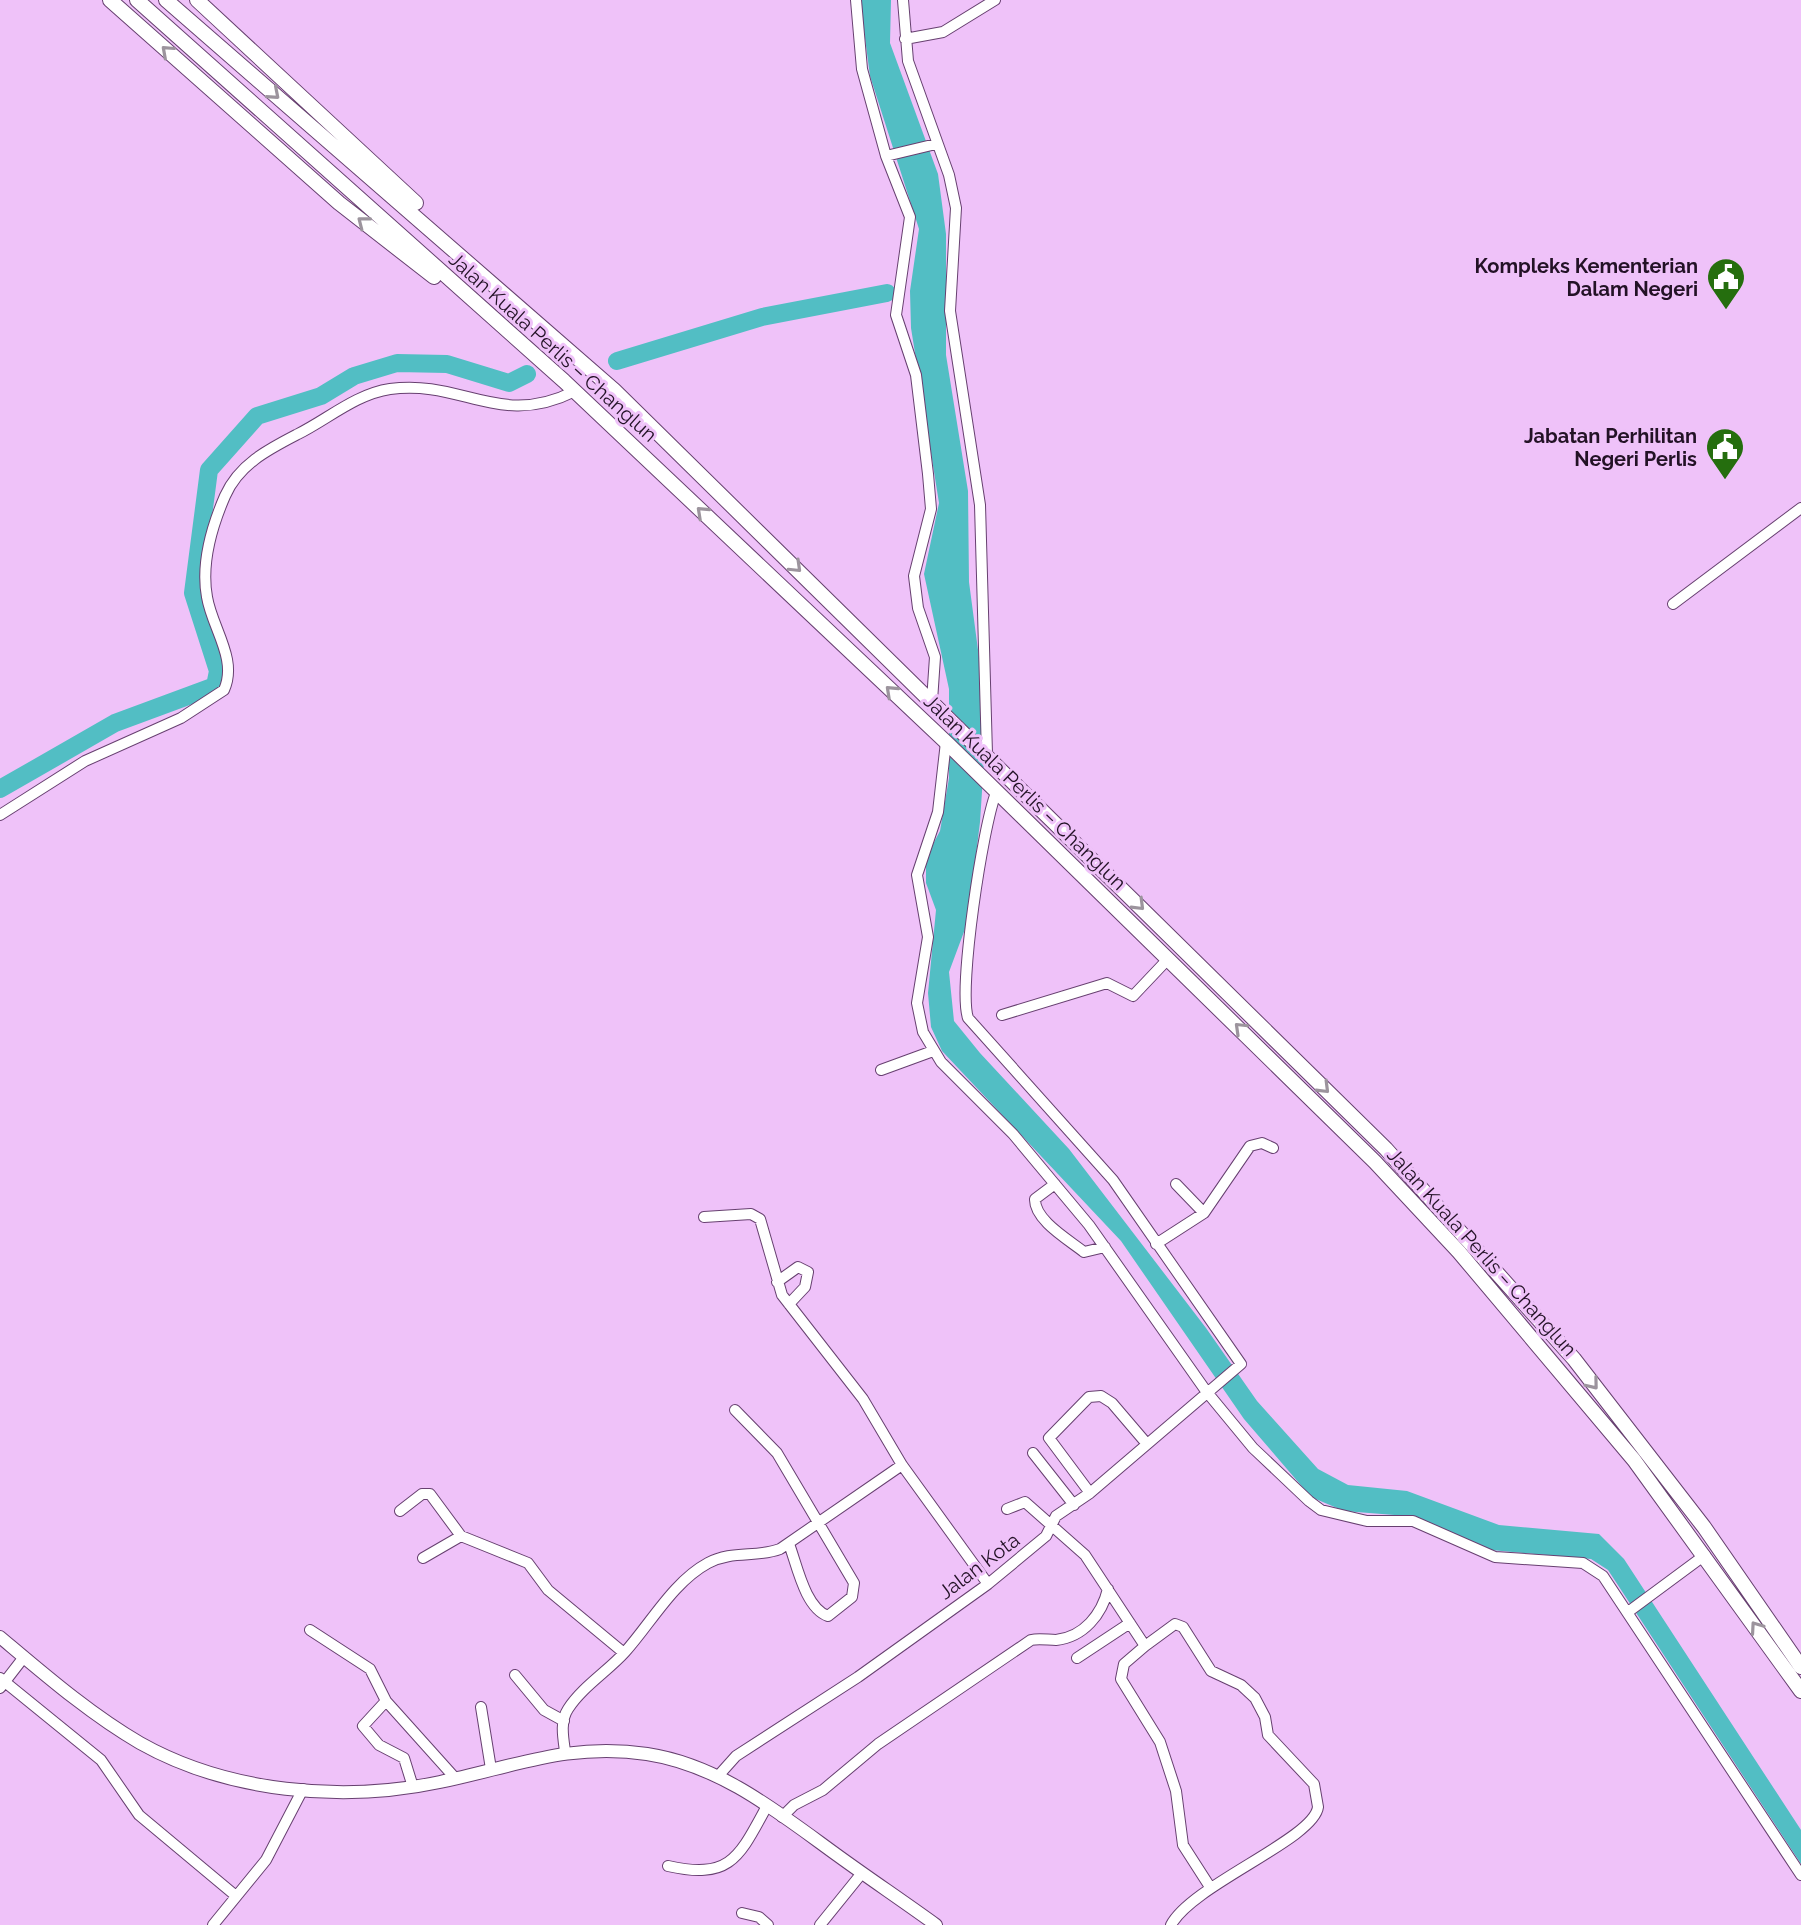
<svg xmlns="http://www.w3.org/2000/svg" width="1801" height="1925" font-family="Raleway,sans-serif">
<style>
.water{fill:#52bec4}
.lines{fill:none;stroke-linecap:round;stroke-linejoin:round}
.river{stroke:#52bec4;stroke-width:18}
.minor-casing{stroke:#674070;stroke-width:12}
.major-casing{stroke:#674070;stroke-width:14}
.highway-casing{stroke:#674070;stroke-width:16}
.minor{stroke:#fff;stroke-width:10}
.major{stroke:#fff;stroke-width:12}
.highway{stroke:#fff;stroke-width:14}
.oneway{stroke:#9c949d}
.labels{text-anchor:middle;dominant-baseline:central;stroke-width:6;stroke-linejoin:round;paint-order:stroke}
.poi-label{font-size:20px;font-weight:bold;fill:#231226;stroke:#efc2f9;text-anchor:end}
.street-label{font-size:20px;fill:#231226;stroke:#efc2f9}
</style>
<rect width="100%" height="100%" fill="#efc2f9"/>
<path class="water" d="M860,0h31l-1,43 48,131 8,60v121l22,136 1,91 11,83 4,96 -4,61 -12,99 -19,51 5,49 26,32 89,96 137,179 51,73 61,68 30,16 59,6 92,34 100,9 25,25 177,271v34l-193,-294 -17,-11 -100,-9 -84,-34 -63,-5 -33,-14 -67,-78 -123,-178 -179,-190 -11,-24 -3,-34 8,-83 -10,-27v-26l14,-26 9,-53v-89l-25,-115 15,-71 -28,-175 -1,-37 9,-62 -49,-153z"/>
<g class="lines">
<path class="river" d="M617,361l145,-44 125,-24
M0,789l115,-66 100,-37 3,-15 -25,-78 16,-123 48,-54 64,-20 33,-20 43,-13 50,1 62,19 18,-9"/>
<g class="minor-casing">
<path id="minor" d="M856,0l6,69 24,87 24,61 -14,98 20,60 12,99 3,35 -17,67 4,32 17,49 -3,44
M903,0l5,61 41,114 7,33 -6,103 30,194 7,249
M905,39l38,-7 52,-32
M886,156l50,-12
M1673,604l128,-96
M946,742l-8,70 -21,63 11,62 -11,66 6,29 18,30 72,72 76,91 117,166 47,57 56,53 12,9 46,11h46l82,36 88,6 20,13 198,299
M0,815l85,-54 96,-43 43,-28c14,-31 -12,-62 -17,-93 -6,-33 5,-71 18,-101 14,-32 44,-47 73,-62 30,-15 58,-40 92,-45 72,-10 110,40 185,2
M1002,1015l105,-32 26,13 35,-37
M881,1070l52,-19
M1055,1184l-20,15c-1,21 34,41 49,53l21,-5
M1176,1184l28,29
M704,1217l47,-3 9,5 22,76 81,104 39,66 86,119
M1156,1244l48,-31 46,-67 12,-3 11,5
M777,1282l21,-15 10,5 -3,15 -16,17
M735,1410l42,43 77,130 -2,14 -24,19c-23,-8 -31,-51 -39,-72
M1033,1453l41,52
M1090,1493l-41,-55 40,-41 12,-1 11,7 35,41
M1007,1509l18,-7 60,53 60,91 -21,18 -3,15 39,63 16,49 7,54 27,42
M400,1511l22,-17h8l31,42
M423,1558l38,-22 67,27 20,27 76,63
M1628,1612l77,-57
M310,1630l60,39 16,32 70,78
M1145,1646l30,-22 8,3 28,44 30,14 14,13 10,19 3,18 46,49 4,23c-4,32 -126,78 -147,118
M1077,1658l53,-35
M515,1675l29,35 20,11
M0,1678l101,82 38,55 97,81
M0,1688l24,-31
M386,1701l-23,25 16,19 25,13 9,29
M481,1707l10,62
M565,1751c-2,-14 -5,-30 3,-42 14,-22 40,-38 57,-57 26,-29 48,-70 83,-89 24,-13 49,-5 72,-14l122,-84
M719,1775l17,-19 122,-79 130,-93 58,-48 10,-20 34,-23 151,-129 -128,-184 -145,-162c-10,-30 15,-193 28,-225
M782,1817l12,-12 29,-15 55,-46 153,-104c8,-2 17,0 25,0 28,-3 46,-26 52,-51
M668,1866c63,14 71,-9 99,-60
M742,1913l17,4 9,8
M213,1925l53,-65 37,-71
M820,1925l42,-52"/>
</g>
<g class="major-casing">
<path id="major" d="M0,1637c44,37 90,77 140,106 87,49 202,60 300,39 73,-15 130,-40 207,-28 73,11 132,59 190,101 33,24 66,46 99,70"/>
</g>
<g class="highway-casing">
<path id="highway" d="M110,0l229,203 95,74
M137,0l427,381 384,363 427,418 84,90 175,208 167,231
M166,0l448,390 772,759 188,210 130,168 97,140
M197,0l219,203"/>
</g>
<use href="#minor" class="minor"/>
<use href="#major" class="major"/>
<use href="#highway" class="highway"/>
</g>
<defs><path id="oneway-chevron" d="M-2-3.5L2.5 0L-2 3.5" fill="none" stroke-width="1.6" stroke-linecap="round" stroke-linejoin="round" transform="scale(2)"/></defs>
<g class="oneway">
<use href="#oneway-chevron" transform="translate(167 51) rotate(-138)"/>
<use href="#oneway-chevron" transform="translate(274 94) rotate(41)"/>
<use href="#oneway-chevron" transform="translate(363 222) rotate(-142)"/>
<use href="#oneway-chevron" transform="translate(702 512) rotate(-137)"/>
<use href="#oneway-chevron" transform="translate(796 567) rotate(44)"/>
<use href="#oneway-chevron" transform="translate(891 691) rotate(-137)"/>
<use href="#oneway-chevron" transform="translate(1139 905) rotate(45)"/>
<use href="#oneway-chevron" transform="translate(1240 1028) rotate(-136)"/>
<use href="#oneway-chevron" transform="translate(1324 1088) rotate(45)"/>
<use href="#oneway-chevron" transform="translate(1593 1384) rotate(51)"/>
<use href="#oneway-chevron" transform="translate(1756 1627) rotate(-125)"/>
</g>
<defs>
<g id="civic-pin" transform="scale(2)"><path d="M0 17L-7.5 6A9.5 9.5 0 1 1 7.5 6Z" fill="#256e0e" stroke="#efc2f9"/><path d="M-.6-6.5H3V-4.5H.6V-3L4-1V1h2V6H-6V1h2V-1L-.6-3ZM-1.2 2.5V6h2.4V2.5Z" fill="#fff"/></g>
</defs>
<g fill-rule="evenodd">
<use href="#civic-pin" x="1726" y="277"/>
<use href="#civic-pin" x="1725" y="447"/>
</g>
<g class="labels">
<g class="poi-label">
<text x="1698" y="266">Kompleks Kementerian<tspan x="1698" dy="23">Dalam Negeri</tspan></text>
<text x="1697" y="436">Jabatan Perhilitan<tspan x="1697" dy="23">Negeri Perlis</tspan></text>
</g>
<g class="street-label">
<text transform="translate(553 347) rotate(42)">Jalan Kuala Perlis – Changlun</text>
<text transform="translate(1025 792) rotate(44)">Jalan Kuala Perlis – Changlun</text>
<text transform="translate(1482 1252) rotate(48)">Jalan Kuala Perlis – Changlun</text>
<text transform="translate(979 1566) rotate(-37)">Jalan Kota</text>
</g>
</g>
</svg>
